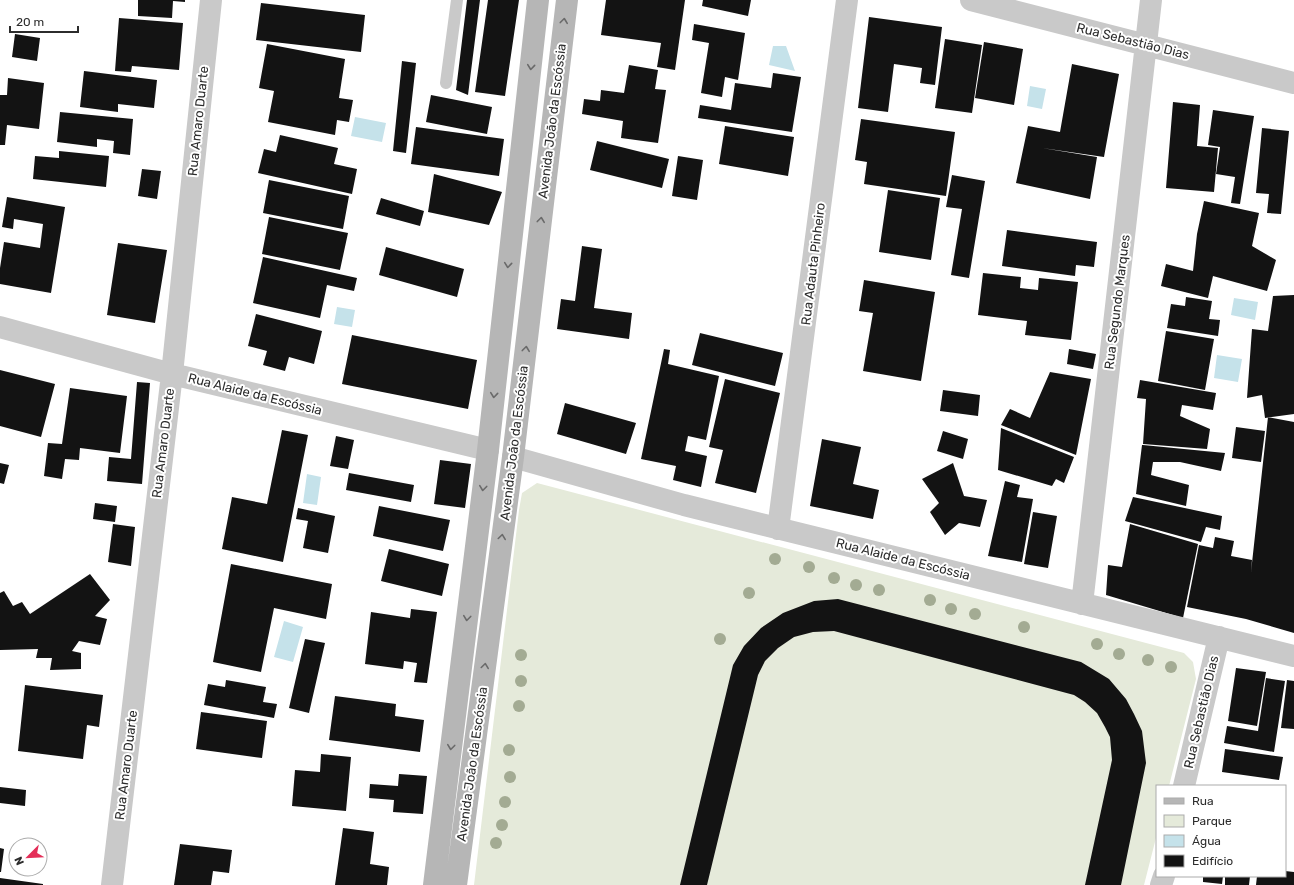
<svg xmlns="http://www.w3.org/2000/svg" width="1294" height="885" font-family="Rubik,sans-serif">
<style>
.green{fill:#e5eada}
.water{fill:#c5e2ea}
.building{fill:#131313}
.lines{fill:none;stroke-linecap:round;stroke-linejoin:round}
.service{stroke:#c9c9c9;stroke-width:12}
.minor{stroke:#c9c9c9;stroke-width:22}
.secondary{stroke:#b6b6b6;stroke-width:22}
.tree{fill:#a3ab93}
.oneway{stroke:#6a6a6a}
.labels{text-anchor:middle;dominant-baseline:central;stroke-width:4;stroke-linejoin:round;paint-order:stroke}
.street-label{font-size:13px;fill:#2c2c2c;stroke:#fff}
</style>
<rect width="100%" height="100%" fill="#fff"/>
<path class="green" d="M537,483l647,170 9,9 3,17 -27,107h-12v48l-13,51h-670l45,-375 3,-17z"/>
<path class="water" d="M773,46h13l9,25 -26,-6z
M1030,86l16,3 -4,20 -15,-3z
M355,117l31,6 -4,19 -31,-6z
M1234,298l24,4 -3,18 -24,-5z
M337,307l18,3 -3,17 -18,-3z
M1217,355l25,4 -4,23 -24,-4z
M307,474l14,3 -4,28 -14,-2z
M284,621l19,6 -10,35 -19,-5z"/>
<path class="building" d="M138,0h47v2l-12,-1 -1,17 -34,-2z
M467,0h13l-12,95 -12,-5z
M488,0h31l-14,96 -30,-4z
M606,0h79l-10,70 -18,-3 4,-24 -60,-8z
M703,0h48l-3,16 -46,-10z
M261,3l104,12 -4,37 -105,-12z
M869,17l73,10 -7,58 -15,-2 2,-15 -28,-4 -6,48 -30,-4z
M119,18l64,5 -4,47 -47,-4 -1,6 -16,-1z
M694,24l51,9 -7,47 -13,-3 -3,20 -21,-4 8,-50 -17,-3z
M15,34l25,4 -3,23 -25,-4z
M945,39l37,6 -10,68 -37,-5z
M984,42l39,7 -9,56 -39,-7z
M267,44l78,15 -6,39 14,2 -4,22 -12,-2 -2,15 -67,-13 6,-31 -15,-3z
M402,61l14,2 -10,90 -13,-2z
M1072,64l47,10 -15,83 -62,-9 55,9 -7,42 -74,-16 12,-57 32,6z
M629,65l29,5 -3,19 11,1 -8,53 -37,-5 2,-17 -41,-7 2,-15 16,2 1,-11 23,3z
M84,71l73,9 -3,28 -36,-4v8l-38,-5z
M773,73l28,4 -9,55 -94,-14 2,-13 31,5 4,-27 36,5z
M8,78l36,5 -5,46 -32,-4 -2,20h-5v-50h7z
M431,95l61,12 -5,27 -61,-12z
M1173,102l27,3 -3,41 21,2 -4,44 -48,-4z
M1213,110l41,6 -14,88 -9,-1 4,-26 -19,-3 4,-27 -12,-2z
M60,112l73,7 -3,36 -17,-2 1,-12 -17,-2v8l-40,-5z
M861,119l94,13 -9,64 -82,-12 3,-22 -12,-2z
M725,126l69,11 -6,39 -69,-12z
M416,127l88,12 -5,37 -88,-12z
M1262,128l27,3 -8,83 -14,-1 2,-19 -13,-1z
M280,135l58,13 -4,16 23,5 -5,25 -94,-21 6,-24 12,3z
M597,141l72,18 -7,29 -72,-18z
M59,151l50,5 -3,31 -73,-8 2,-23 24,2z
M678,156l25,4 -6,40 -25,-4z
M142,169l19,2 -4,28 -19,-3z
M434,174l68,18 -13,33 -61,-13z
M952,175l33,6 -16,97 -18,-3 11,-66 -16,-2z
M269,180l80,16 -6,33 -80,-16z
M888,190l52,8 -9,62 -52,-8z
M7,197l58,10 -14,86 -51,-9v-16l4,-26 36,6 3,-24 -29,-5 -1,10 -11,-2z
M381,198l43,13 -4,15 -44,-12z
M1204,201l55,12 -7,33 24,14 -9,31 -54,-15 -5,22 -47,-12 5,-22 27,7 4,-37z
M269,217l79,16 -8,37 -78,-16z
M1007,230l90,12 -3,25 -18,-2 -1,11 -73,-10z
M118,243l49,7 -12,73 -48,-8z
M582,246l20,3 -8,59 38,5 -3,26 -72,-10 4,-30 14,2z
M386,247l78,22 -7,28 -78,-22z
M263,257l94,21 -3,13 -27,-6 -7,33 -67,-15z
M983,273l38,4 -1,11 18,2 1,-12 39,4 -7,58 -46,-5 2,-14 -49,-6z
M864,280l71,12 -14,89 -58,-10 10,-58 -14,-2z
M1294,295v119l-29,4 -3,-23 -15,3 5,-69 16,2 5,-35z
M1186,297l26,4 -3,18 11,1 -2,16 -51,-8 4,-24 14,2z
M256,314l66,17 -8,33 -25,-7 -4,14 -22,-6 4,-14 -19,-5z
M1166,331l48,8 -9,51 -47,-9z
M700,333l83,20 -8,33 -83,-21z
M352,335l125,25 -9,49 -126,-25z
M664,349l6,1 -2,14 51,12 -13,64 -18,-4 -3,15 22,5 -6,31 -28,-7 3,-14 -35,-7z
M1069,349l27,5 -3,15 -26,-5z
M0,370l55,14 -14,53 -41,-11z
M1050,372l41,7 -15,76 -75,-30 9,-16 20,9z
M725,379l55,14 -24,100 -41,-10 8,-33 -14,-3z
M1140,380l76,13 -3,17 -31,-5 -2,11 30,13 -3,20 -64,-5 3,-45 -9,-1z
M137,382l13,1 -8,101 -35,-3 2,-24 22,2z
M70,388l57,8 -7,57 -40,-5 -1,12 -14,-1 -3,20 -18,-3 4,-33 14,1z
M943,390l37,5 -2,21 -38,-5z
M565,403l71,20 -10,31 -69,-20z
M1268,417l26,5v211l-48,-14 -59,-12 12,-62 14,3 2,-11 19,4 -3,15 21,4 -1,12z
M1236,427l29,4 -4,31 -29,-4z
M1001,428l73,29 -10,26 -8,-4 -4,7 -54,-16z
M282,430l26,5 -25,127 -61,-13 10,-52 35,7z
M943,431l25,8 -5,20 -26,-8z
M336,436l18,4 -6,29 -18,-3z
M822,439l39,8 -8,37 26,6 -6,29 -63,-13z
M1142,445h1l82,8 -4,18 -41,-9h-27l-2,13 38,10 -3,21 -50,-12z
M440,460l31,4 -6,44 -31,-4z
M0,463l9,2 -5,19 -4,-1z
M953,463l11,33 23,4 -7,27 -21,-4 -14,12 -15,-23 9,-9 -17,-24z
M349,473l65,12 -3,17 -65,-12z
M1005,481l15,4 -3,12 16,2 -11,63 -34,-6z
M1133,497l89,19 -2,14 -14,-3 -5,15 -76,-21z
M95,503l22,3 -2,16 -22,-3z
M379,506l71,14 -7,31 -70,-15z
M298,508l37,8 -7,37 -25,-5 5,-27 -12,-2z
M1033,512l24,4 -9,52 -24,-4z
M113,524l22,3 -4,39 -23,-4z
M1130,524l68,20 -15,74 -77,-23 2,-30 14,2z
M389,549l60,15 -7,32 -61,-15z
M231,564l101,20 -6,35 -52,-11 -13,64 -48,-10z
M90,574l20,26 -15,16 12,3 -7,26 -21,-4 -7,10 9,2v16l-31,1 2,-12h-16l2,-9 -38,1v-57l4,-2 9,15 9,-4 8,12z
M838,599l243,63 28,17 17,20 8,15 8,17 4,32 -25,122h-36l27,-125 -2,-23 -5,-10 -8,-14 -12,-11 -11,-7 -240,-64 -21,1 -19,5 -16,11 -13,13 -7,14 -51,210h-27l53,-220 11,-19 17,-18 22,-15 31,-12z
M411,609l26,3 -10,71 -13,-1 3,-19 -13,-2 -1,8 -38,-5 6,-52 39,6z
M305,639l20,4 -16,70 -20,-5z
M1236,668l30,4 -9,54 -29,-5z
M1266,678l19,3 -11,71 -50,-9 3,-17 31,5z
M226,680l40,7 -3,15 14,2 -3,14 -70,-13 4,-21 17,3z
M1287,680l7,1v48l-13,-1z
M25,685l78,10 -4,32 -12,-2 -4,34 -65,-8z
M335,696l61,8 -1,12 29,4 -4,32 -91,-12z
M201,712l66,9 -5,37 -66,-9z
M1225,749l58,8 -4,23 -57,-8z
M321,754l30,3 -5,54 -54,-5 3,-36 25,2z
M399,774l28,2 -4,38 -30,-2 1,-12 -25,-2 1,-14 28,2z
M0,787l26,3 -1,16 -25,-3z
M343,828l31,4 -4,32 19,3 -2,18h-52z
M180,844l52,6 -3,23 -16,-2 -2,14h-37z
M0,848l4,1 -3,23h-1z
M1285,871l9,1v13h-38l1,-9h28z
M1203,876h20l-1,8 -19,-2z
M1225,876h25l-1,9h-24z
M0,878l43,6v1h-43z"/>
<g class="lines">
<path class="service" d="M446,83l11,-83"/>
<path class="minor" d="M971,0l323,83
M0,327l172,47 316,76
M513,457l171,48 610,151
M778,529l69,-529
M1082,604l69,-604
M1184,786l35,-149
M112,885l60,-511 39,-374
M1161,885l3,-9"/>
<path class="secondary" d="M434,885l54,-435 50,-450
M456,885l57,-428 54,-457"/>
</g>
<g class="tree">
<circle cx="775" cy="559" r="6"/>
<circle cx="809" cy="567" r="6"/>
<circle cx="834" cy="578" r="6"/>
<circle cx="856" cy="585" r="6"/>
<circle cx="879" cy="590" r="6"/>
<circle cx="749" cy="593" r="6"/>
<circle cx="930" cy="600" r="6"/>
<circle cx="951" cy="609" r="6"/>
<circle cx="975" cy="614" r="6"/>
<circle cx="1024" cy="627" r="6"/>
<circle cx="720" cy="639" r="6"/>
<circle cx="1097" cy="644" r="6"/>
<circle cx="1119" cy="654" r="6"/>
<circle cx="521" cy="655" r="6"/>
<circle cx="1148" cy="660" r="6"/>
<circle cx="1171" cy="667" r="6"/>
<circle cx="521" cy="681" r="6"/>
<circle cx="519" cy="706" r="6"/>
<circle cx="509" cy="750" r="6"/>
<circle cx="510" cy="777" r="6"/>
<circle cx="505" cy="802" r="6"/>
<circle cx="502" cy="825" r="6"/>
<circle cx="496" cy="843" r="6"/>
</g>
<defs><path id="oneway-chevron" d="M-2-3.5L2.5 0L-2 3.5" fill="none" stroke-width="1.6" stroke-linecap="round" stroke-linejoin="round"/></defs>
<g class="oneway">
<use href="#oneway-chevron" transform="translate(564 21) rotate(-83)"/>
<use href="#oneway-chevron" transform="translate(531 67) rotate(96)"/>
<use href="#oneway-chevron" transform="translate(541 220) rotate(-83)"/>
<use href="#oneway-chevron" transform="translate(508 265) rotate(96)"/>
<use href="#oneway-chevron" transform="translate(526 349) rotate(-83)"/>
<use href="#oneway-chevron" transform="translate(494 395) rotate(96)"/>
<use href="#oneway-chevron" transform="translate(483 488) rotate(97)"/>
<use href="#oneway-chevron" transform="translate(502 537) rotate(-82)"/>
<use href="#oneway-chevron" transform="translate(467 618) rotate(97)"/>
<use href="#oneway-chevron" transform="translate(485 666) rotate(-82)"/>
<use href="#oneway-chevron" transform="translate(451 747) rotate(97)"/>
</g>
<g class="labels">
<g class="street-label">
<text transform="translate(1133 41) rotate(14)">Rua Sebastião Dias</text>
<text transform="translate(198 121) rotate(-84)">Rua Amaro Duarte</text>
<text transform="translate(552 121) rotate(-83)">Avenida João da Escóssia</text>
<text transform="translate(813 264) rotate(-83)">Rua Adauta Pinheiro</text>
<text transform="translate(1117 302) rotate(-83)">Rua Segundo Marques</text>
<text transform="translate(255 394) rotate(14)">Rua Alaide da Escóssia</text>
<text transform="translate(163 443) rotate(-83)">Rua Amaro Duarte</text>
<text transform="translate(514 443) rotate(-83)">Avenida João da Escóssia</text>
<text transform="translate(903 559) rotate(14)">Rua Alaide da Escóssia</text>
<text transform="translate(1201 712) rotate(-77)">Rua Sebastião Dias</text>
<text transform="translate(472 764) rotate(-82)">Avenida João da Escóssia</text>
<text transform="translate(126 765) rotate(-83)">Rua Amaro Duarte</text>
</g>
</g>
<rect x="1156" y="785" width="130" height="92" fill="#ffffff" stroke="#ababab"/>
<rect x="1164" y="798" width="20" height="6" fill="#b6b6b6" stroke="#ababab"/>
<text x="1192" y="805" font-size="12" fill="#2c2c2c">Rua</text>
<rect x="1164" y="815" width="20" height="12" fill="#e5eada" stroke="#ababab"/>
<text x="1192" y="825" font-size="12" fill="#2c2c2c">Parque</text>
<rect x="1164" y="835" width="20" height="12" fill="#c5e2ea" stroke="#ababab"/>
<text x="1192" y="845" font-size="12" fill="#2c2c2c">Água</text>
<rect x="1164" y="855" width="20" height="12" fill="#131313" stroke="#ababab"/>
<text x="1192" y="865" font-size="12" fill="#2c2c2c">Edifício</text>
<g transform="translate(28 857) rotate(246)"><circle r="19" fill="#ffffff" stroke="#ababab"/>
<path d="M0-3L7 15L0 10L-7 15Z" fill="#e42e58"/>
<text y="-6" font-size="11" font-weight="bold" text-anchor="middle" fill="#2c2c2c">N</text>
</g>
<path d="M10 26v6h68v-6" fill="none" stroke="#2c2c2c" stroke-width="2"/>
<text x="16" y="26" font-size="12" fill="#2c2c2c" stroke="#ffffff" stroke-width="3" paint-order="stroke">20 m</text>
</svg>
